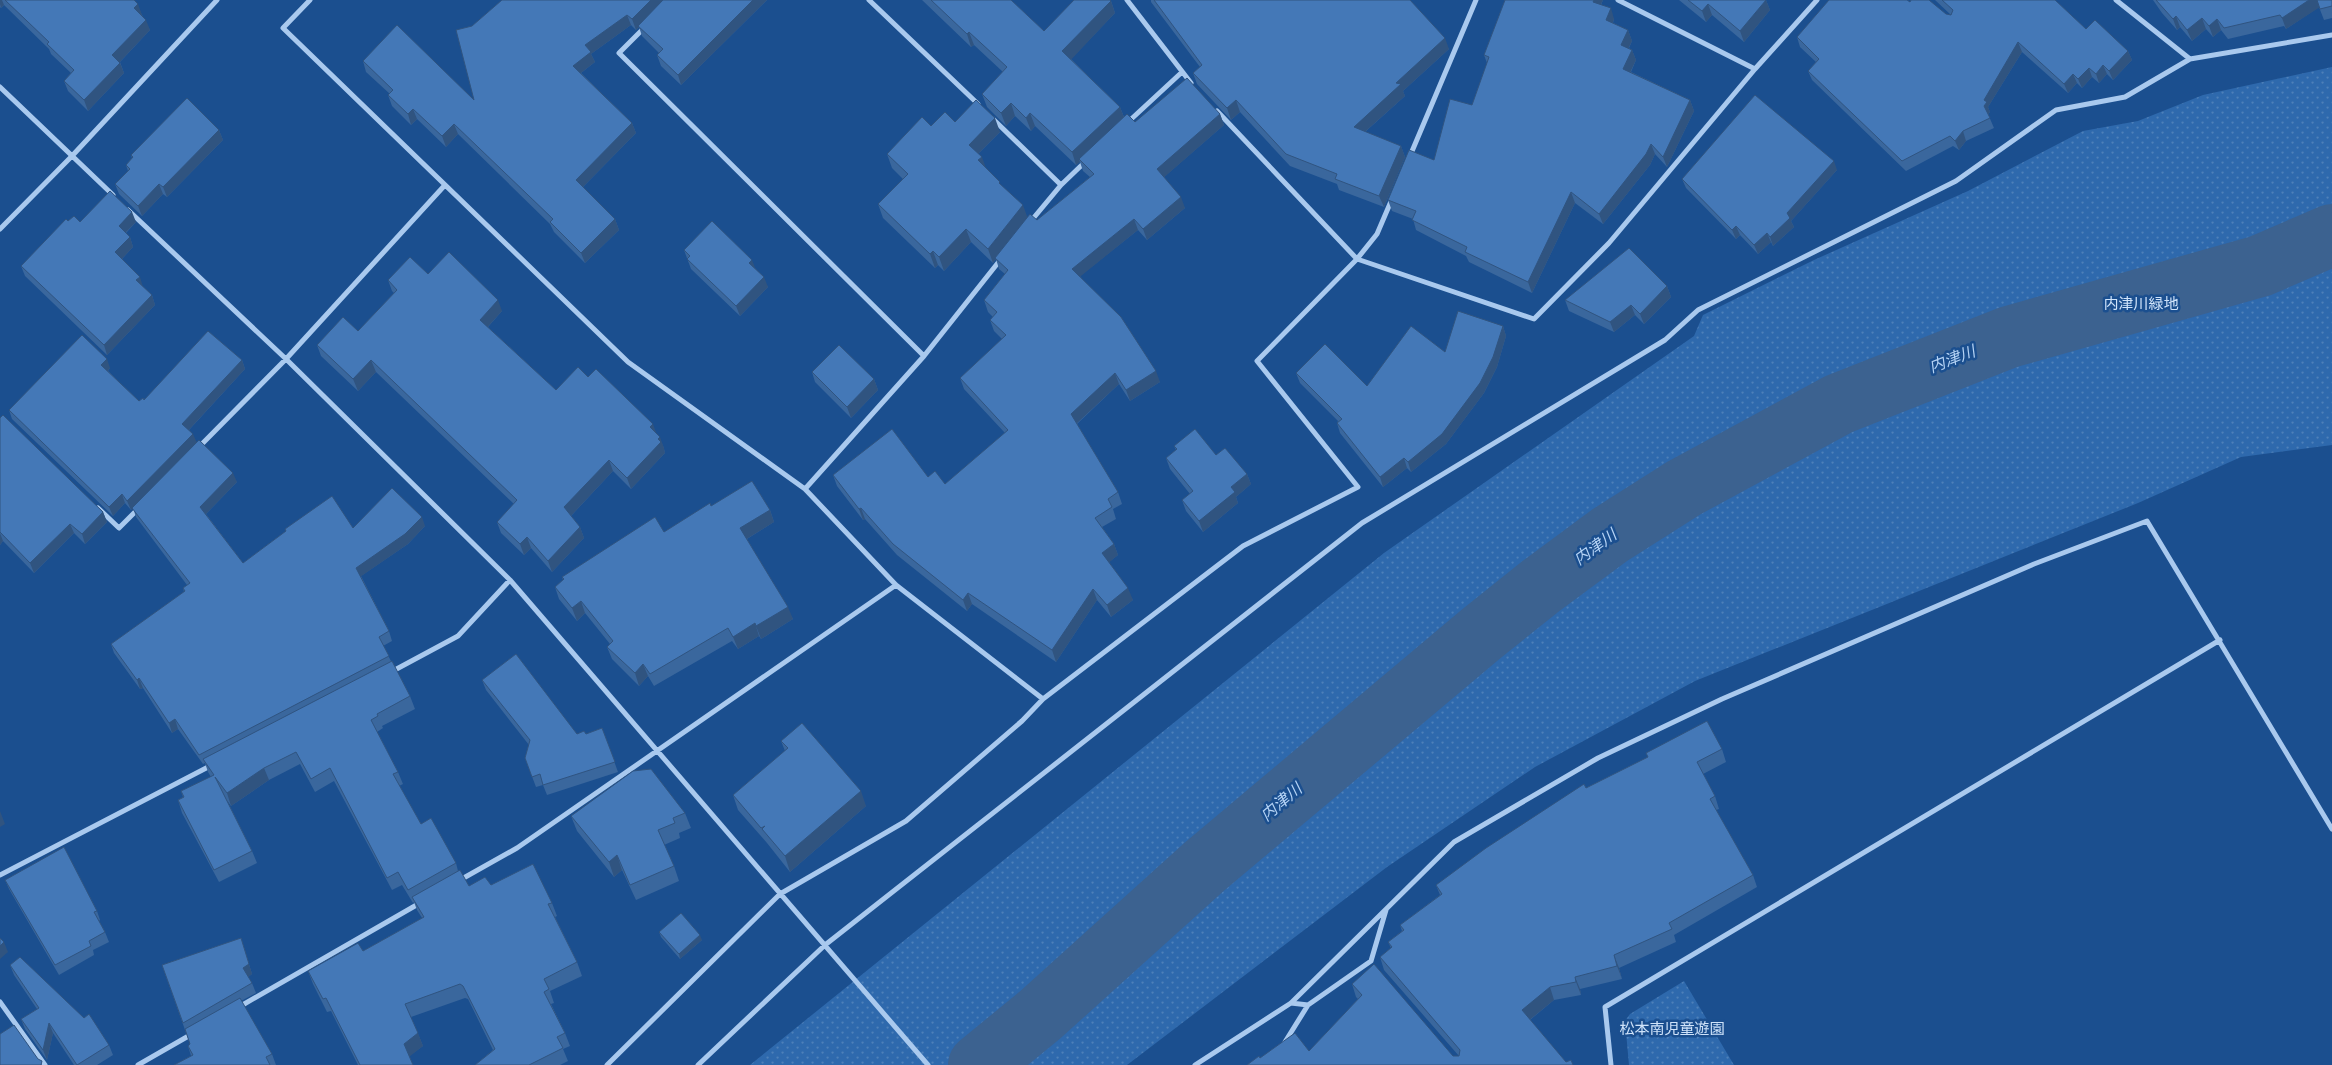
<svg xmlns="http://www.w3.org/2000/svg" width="2332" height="1065" font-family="'Fira Sans Condensed','Noto Sans JP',sans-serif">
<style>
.park{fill:url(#park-dots)}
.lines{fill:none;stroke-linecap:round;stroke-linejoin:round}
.river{stroke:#3c6290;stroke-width:62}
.minor{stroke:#a9c9ee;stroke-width:5}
.wall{fill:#3a679d}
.shaded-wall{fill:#305480}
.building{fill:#4478b7;stroke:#305480}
.labels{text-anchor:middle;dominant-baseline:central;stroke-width:5;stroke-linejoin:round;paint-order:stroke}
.park-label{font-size:15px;fill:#cfe3fa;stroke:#1b4f8f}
.water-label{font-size:16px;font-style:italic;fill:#b5d3f5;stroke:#1b4f8f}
</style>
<defs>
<pattern id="park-dots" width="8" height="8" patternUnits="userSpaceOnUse" patternTransform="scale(1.25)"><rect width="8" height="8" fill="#2e69ad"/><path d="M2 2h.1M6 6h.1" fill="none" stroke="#4d80b9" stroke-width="1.8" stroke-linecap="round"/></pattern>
</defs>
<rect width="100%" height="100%" fill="#1b4f8f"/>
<path class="park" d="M2332,67v378l-91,12 -103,46 -443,178 -160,86 -148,100 -260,198h-377l634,-512 310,-217 9,-21 111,-55 154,-69 115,-60 55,-10 65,-26z
M1684,981l50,84h-105l-4,-44 5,-7z"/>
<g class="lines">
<path class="river" d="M979,1065l61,-50 164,-148 277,-233 60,-48 69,-51 74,-47 155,-84 170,-67 251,-71 72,-31"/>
<path class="minor" d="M310,0l-27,28 345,334 177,127 91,96 147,114
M869,0l109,104
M1127,0l64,83
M1618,0l137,69
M2116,0l74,59
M644,28l-25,25 305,303
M0,87l113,108
M1217,111l140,148 177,60 75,-76 146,-174 62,-69
M993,119l68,66
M1127,123l54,-50
M1410,156l66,-156
M128,210l158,149 224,221 418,485
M1031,221l30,-36 25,-24
M0,229l72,-73 145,-156
M199,447l87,-88 159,-174
M805,489l119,-133 77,-97
M98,508l21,20 20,-20
M391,672l67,-36 52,-56
M0,875l212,-110
M460,880l57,-32 379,-263
M0,1002l45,63
M1291,1003l17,2 63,-44 15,-51
M239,1007l181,-104
M1285,1042l23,-37
M138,1065l54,-31
M607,1065l173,-171 126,-73 116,-100 21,-22 200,-153 115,-59 -101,-126 100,-102 20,-25 15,-35
M698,1065l127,-120 537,-422 303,-183 33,-30 258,-129 100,-71 69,-13 65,-38 142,-24
M1195,1065l96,-62 163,-161 144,-84 124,-59 312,-135 113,-43 185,308
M1611,1065l-6,-58 615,-367"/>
</g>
<path class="wall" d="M0,0h134l16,30 -30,32 4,11 -36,38 -20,-20 -4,-10 7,-8 -20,-19 -2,-5 -45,-44 -3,3 -1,-1z
M502,0h265l-86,85 -20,-19 -4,-11 2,-2 -17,-17 -3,-9 -3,3 -5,-5 -40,29 4,8 -14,11 51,50 4,10 -53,54 32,32 4,11 -34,33 -31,-31 -4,-8 -92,-90 -12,13 -29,-28 -6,6 -19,-19 -4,-11 2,-1 -24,-22 -3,-11 111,39 -2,-74z
M922,0h89l33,31 67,-30 4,12 -44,46 49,48 4,10 11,5 85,-8 4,11 -60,52 21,31 -38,32 -9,-10 -58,46 80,106 -30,19 -11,-17 -42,40 41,68 4,12 -9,5 3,10 -14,8 12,17 4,11 -9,7 24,38 -22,17 -14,-17 -41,62 -84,-58 -5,7 -70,-56 -32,-36 -2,1 -26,-34 -4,-11 95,2 17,7 60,-51 -41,-44 -4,-11 42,-39 -8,-8 -4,-11 3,-3 -5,-5 -4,-12 21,-26 -6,-5 -3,-10 -3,4 -22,-21 -27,29 -6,-6 -3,3 -52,-50 -5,-14 25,-25 -11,-11 -5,-14 44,-28 24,-4 45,10 -22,22 7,13 42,51 10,2 53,-43 -7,-6 -3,-9 -4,3 -41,-39 -4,5 -16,-15 -9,10 -19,-19 -5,-13 21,-22 -29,-27 -3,2z
M1151,0h259l39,49 -46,42 2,5 -40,36 36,14 4,11 -21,50 -45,-17 -2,-6 -47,-18 -50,-54 -9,8 -34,-36 -4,-11 7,-6 -49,-65z
M1505,0h98l-2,5 13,14 -1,4 15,7 4,11 -3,7 3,2 4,10 -5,12 59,28 4,11 -27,56 -12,-13 -5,11 -47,59 -28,-21 -43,90 -63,-31 -3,-6 -50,-26 -3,-11 -21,-8 -4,-11 46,-40 38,-55 15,-42 -3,-8z
M1679,0h87l4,10 -26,32 -32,-27 -6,7z
M1935,0h120l31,29 42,22 4,9 -19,20 -6,-6 -8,9 -7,-6 -10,11 -5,-5 -9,10 -46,-41 -34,55 2,5 -2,2 6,14 -28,13 -7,9 -6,-4 -47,25 -94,-91 -4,-9 8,-9 -16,-15 -3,-10 113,-35 36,12 5,1z
M2153,0h179v18l-8,2 -5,-13 -33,22 -2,-3 -56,13 -7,-9 -8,7 -7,-8 -14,12 -12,-14 -3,3 -15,-17z
M219,130l4,10 -56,57 -4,-3 -21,22 -23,-22 -4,-10 13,-13 -2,-6 6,-7 -1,-3z
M1837,170l-46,51 3,6 -21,19 -2,-4 -13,12 -18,-19 -4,4 -50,-51 -4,-9z
M68,221l68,1 -10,11 4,4 3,10 -11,12 21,28 9,8 3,10 -48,50 -82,-79 -4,-10z
M684,250l71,18 13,19 -28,29 -49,-47z
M428,274l74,37 -14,16 68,63 32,-13 69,57 7,14v1l1,4 -34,36 -18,-18 -42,45 9,11 4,11 -32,34 -21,-24 -7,7 -23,-22 -4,-11 17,-18 -138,-132 -18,19 -37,-35 -4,-11 41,-14 36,-38 -2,-2 -4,-11z
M1667,286l4,11 -27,27 -9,-9 -21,17 -45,-21 -4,-11z
M1503,326l3,10 -9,31 -13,26 -38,51 -35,28 -4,-4 -24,19 -43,-54 -3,-10 1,-2 -38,-38 -4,-10 71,13z
M242,360l3,9 -56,61 7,13 41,39 -31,32 37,49 43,-32 -1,-2 68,-1 72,-2 -17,18 -47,32 28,55 3,10 -9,5 8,15 19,35 5,13 -33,17 1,2 -6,4 21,40 5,12 -4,2 22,38 35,39 2,8 11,15 22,-1 61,18 5,13 -2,1 22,45 5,14 -32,15 4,12 -3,1 14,29 5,13 -7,3 5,12 -8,4h-85l18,-15 -25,-51 -3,-1 -54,19 12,29 -14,10 4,9h-55l-27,-54 -4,1 -14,-28 -5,-13 55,-20 59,-33 -5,-8 -3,-8 -1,1 -11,-18 -10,5 -58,-109 -19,11 -15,-28 -31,16 -38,26 -5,-7 26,52 5,12 -38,19 -37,-69 -4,-13 5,-3 -2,-6 30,-14 -3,-5 -3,-9 -2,1 -25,-35 -6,4 -29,-45 -3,1 -26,-36 -3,-9 73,-52 -1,-4 4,-3 -51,-68 -3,-9 -2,2 -6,-7 -12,13 -101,-97 -3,-9 101,-42 -2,3 31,30z
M812,372l62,7 4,11 -27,28 -36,-36z
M0,418l103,94 4,10 -22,22 -11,-11 -40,40 -31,-32 -3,4z
M1174,446l42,9 31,19 4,10 -15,13 2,6 -35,29 -17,-21 -4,-11 8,-6 -20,-25 -4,-11 10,-8z
M711,506l59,4 4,12 -27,17 46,80 -32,20 -2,-3 -21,13 -6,-8 -78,45 -6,-10 -9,10 -27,-27 -5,-12 3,-3 -25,-31 -8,8 -18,-22 -4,-12 8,-7 -1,-3 102,-45z
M482,680l95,54h9l16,-6 16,44 -71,23 -4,-10 -7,2 -11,-29 4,-13 -43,-55z
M781,741l85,65 -76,66 -23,-29 -29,-33 -5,-15 52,-44z
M1722,749l4,13 -23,12 12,22 4,13 -3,1 37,65 4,12 -83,48 2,7 -57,26 3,11 -42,10 1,6 -27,5 -24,20 36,42 7,3 -313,-7 49,-7 49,-52 -2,-2 -4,-13 101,72h6l-75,-86 -4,-13 11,-9 -3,-6 14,-11 -2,-6 40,-30 -4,-10 150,-97 62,-31 -2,-4z
M685,813l6,15 -12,5 1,5 -16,7 10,21 5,15 -43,19 -14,-30 -8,7 -37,-46 -6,-15z
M5,880l92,31 3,9 -1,1 6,11 4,10 -16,8 1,5 -35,20 -50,-86z
M659,932l43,8 -22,19 -19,-22z
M241,938l11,36 -4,3 4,6 4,10 -15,8 31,53 4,11h-102l17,-9 -3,-10 2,-2 -28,-79z
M10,965l99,80 4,10 -16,10h-23l-21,-32 -6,27 -22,-31 -4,-10 16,-10 -23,-34z"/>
<path class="shaded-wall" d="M0,0h2l2,5 -3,3 -1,-4z
M651,0h14l-29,30 -4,-11z
M753,0h14l-86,85 -3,-10z
M1594,0h9l-6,12 -4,-10z
M1766,0l4,10 -26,32 -4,-11z
M2309,0h9l2,7 -34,22 -4,-11z
M1111,1l4,12 -48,51 -5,-13z
M138,4l4,11 -4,4 -4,-11z
M1708,4l4,11 -6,7 -4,-11z
M1611,8l3,11 -4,11 -4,-10z
M627,15l4,10 -40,29 4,8 -18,14 -4,-10 12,-21z
M2176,16l4,11 -3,3 -4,-11z
M2202,18l4,11 -14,12 -5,-11z
M2217,19l4,11 -8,7 -4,-11z
M146,20l4,10 -34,36 -4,-11z
M1628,30l4,11 -7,14 -4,-10z
M969,32l5,13 -3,2 -4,-13z
M1445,38l4,11 -46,42 2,5 -47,42 -4,-11 42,-44z
M2018,42l4,10 -34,55 2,5 -3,3 -3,-9v-6z
M1632,50l4,10 -9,19 -4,-10z
M2128,51l4,9 -19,20 -4,-9z
M120,63l4,10 -36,38 -4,-11z
M2103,65l4,9 -8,9 -3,-9z
M2089,68l3,9 -10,11 -4,-9z
M2073,74l4,9 -9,10 -4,-9z
M1236,100l4,12 -9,8 -4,-12z
M1690,100l4,11 -27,56 -4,-10z
M1011,103l4,13 -9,10 -5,-13z
M1120,107l5,13 -46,39 1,3 -4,3 -4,-13z
M413,109l4,10 -6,6 -3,-11z
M1030,113l5,13 -4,5 -5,-13z
M1220,114l4,11 -63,55 -4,-11z
M995,118l5,14 -26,26 -5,-13z
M632,123l4,10 -56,57 -4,-10z
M454,124l4,10 -12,13 -4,-11z
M219,130l4,10 -56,57 -4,-10z
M1963,131l3,10 -7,9 -4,-9z
M1651,144l4,10 -5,11 -47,59 -4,-10z
M1401,146l4,11 -21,50 -5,-11z
M982,157l5,14 -9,-11z
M1834,161l3,9 -46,51 3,6 -21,19 -3,-9 17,-24z
M159,184l4,10 -21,22 -4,-10z
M1571,192l4,11 -43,90 -4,-11z
M1181,197l4,11 -38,32 -4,-11z
M1023,205l5,14 -33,39 1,1 -3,4 -5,-14z
M132,212l4,10 -14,14 -3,-10z
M615,219l4,11 -34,33 -4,-10z
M1134,219l4,11 -62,50 -4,-11z
M1736,226l4,9 -4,4 -4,-9z
M966,229l5,13 -27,29 -5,-14z
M1767,233l4,9 -13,12 -4,-9z
M130,237l3,10 -15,16 -3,-11z
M933,251l5,14 -3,3 -5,-14z
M752,260l4,10 -7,-7z
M140,277l3,10 -3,3 -4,-10z
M764,277l4,10 -28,29 -4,-10z
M1667,286l4,11 -27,27 -4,-10z
M152,295l3,10 -48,50 -3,-10z
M498,300l4,11 -18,20 -4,-11z
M1631,305l4,10 -21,17 -4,-10z
M1503,326l3,10 -9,31 -13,26 -38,51 -35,28 -3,-10z
M107,359l3,9 -5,6 -4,-9z
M242,360l3,9 -59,64 -4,-9z
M371,360l5,12 -18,19 -5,-12z
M1156,371l4,11 -30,19 -4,-11z
M1115,373l4,11 -44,41 -4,-11z
M874,379l4,11 -27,28 -4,-11z
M653,424l4,11 -7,-8z
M193,434l4,9 -66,67 -4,-9z
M660,437l4,11v1l1,4 -34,36 -4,-11z
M1404,458l3,10 -24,19 -3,-10z
M609,460l4,11 -45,48 -4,-12z
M233,473l4,9 -33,34 -4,-9z
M1247,474l4,10 -15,13 2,6 -35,29 -4,-11 32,-34z
M122,494l3,9 -12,13 -4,-9z
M861,508l4,11 -2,1 -4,-11z
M770,510l4,12 -29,18 -5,-12z
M103,512l4,10 -22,22 -3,-10z
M422,517l3,9 -17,18 -48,33 -4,-9z
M70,524l4,9 -40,40 -4,-10z
M580,527l4,11 -32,34 -4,-11z
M0,533l3,8 -3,4z
M527,537l4,11 -7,7 -4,-11z
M1114,544l4,11 -12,10 -4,-12z
M1128,588l5,12 -22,17 -4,-12z
M1093,589l4,11 -41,62 -4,-12z
M968,593l4,11 -5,7 -4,-11z
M581,601l4,12 -8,8 -5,-13z
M788,607l5,12 -32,20 -5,-13z
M755,623l4,13 -21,13 -5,-12z
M643,664l5,12 -9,10 -4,-13z
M139,678l4,10 -3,1 -3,-9z
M175,719l3,10 -6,4 -3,-10z
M264,768l5,12 -38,26 -4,-13z
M861,791l5,15 -76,66 -5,-16z
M0,811l5,13 -5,3z
M617,855l5,15 -8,7 -5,-15z
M700,935l2,5 -22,19 -1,-5z
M241,938l11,36 -5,4 -4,-10z
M4,942l4,10 -8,7v-13z
M1614,955l5,13 3,11 -5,-13z
M1575,977l5,12 1,6 -5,-13z
M1550,987l4,13 -27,22 -5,-12z
M49,1023l4,10 -6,27 -4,-10z
M418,1033l5,13 -14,11 -5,-13z"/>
<path class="building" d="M5,0h129l4,4 -4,4 12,12 -34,35 8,8 -36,37 -20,-19 10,-11 -27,-26 2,-2z
M502,0h149l-19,19 -5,-4 -42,30 6,7 -18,14 59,57 -56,57 39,39 -34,34 -31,-31 3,-3 -99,-95 -12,12 -29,-27 -5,5 -20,-19 5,-5 -30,-29 34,-36 77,75 -18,-70 16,-4z
M663,0h90l-75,75 -21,-20 6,-6 -25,-23z
M931,0h80l33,31 30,-31h36l1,1 -49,50 58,56 -48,45 -42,-39 -4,5 -15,-15 -10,10 -19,-19 25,-27 -38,-35 -2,2z
M1154,0h256l35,38 -49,45 5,1 -47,43 47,19 -22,50 -44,-17 2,-5 -51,-20 -50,-54 -9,8 -34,-35 9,-8z
M1505,0h89l-1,2 18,6 -5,12 22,10 -7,15 11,5 -9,19 67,31 -27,57 -12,-13 -5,10 -47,60 -28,-22 -43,90 -63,-30 2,-5 -55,-27 4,-9 -28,-11 21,-50 25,10 16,-61 22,6 17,-48 -5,-2z
M1688,0h78l-26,31 -32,-27 -6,7z
M1829,0h78l3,2 1,-2h18l17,14 5,1 2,-5 -11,-10h113l31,29 9,-9 33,31 -19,20 -6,-6 -7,9 -7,-6 -11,11 -5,-5 -9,10 -46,-42 -34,58 3,2 -3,4 6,12 -27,13 -8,10 -5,-5 -48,25 -94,-90 11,-12 -22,-22z
M2156,0h153l-27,18 -2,-3 -56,13 -7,-9 -8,7 -7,-8 -15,12 -11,-14 -3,3z
M2317,0h15v6l-12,3z
M1187,78l33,36 -63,55 24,28 -38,32 -9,-10 -62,50 49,48 35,54 -30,19 -11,-17 -44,41 47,78 -10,7 4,8 -17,11 19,26 -12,9 26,35 -21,17 -14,-16 -41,61 -84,-57 -5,7 -70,-56 -32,-36 -2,1 -26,-34 59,-46 36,48 7,-6 10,13 63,-54 -48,-52 46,-43 -16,-15 7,-8 -13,-12 24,-30 -13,-12 35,-44 7,6 57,-46 -15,-15 48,-45 8,8z
M1755,95l79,66 -47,52 3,5 -20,19 -3,-4 -13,12 -18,-19 -4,4 -50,-51z
M187,98l32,32 -56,57 -4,-3 -21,22 -23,-22 15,-15 -4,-4 7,-8 -2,-2z
M976,100l19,18 -26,27 13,12 -4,3 22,22 -1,1 24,22 -35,44 -22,-20 -27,28 -6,-6 -3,3 -52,-50 30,-30 -21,-20 35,-37 9,9 14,-14 10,10z
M110,191l22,21 -13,14 11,11 -15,15 25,25 -4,3 16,15 -48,50 -83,-79 45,-47 2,2 6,-5 6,6z
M712,221l40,39 -3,3 15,14 -28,29 -49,-47 3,-3 -6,-6z
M1629,248l38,38 -27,28 -9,-9 -21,17 -45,-22z
M449,252l49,48 -18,20 76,70 22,-23 10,10 8,-8 57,55 -3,3 10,10 -2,2 3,3 -34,36 -18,-18 -45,47 16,20 -32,34 -21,-24 -7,7 -23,-22 20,-22 -146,-140 -18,19 -36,-34 26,-28 15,14 39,-41 -9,-10 22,-23 18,17z
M1458,311l45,15 -10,31 -13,26 -38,51 -34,28 -4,-4 -24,19 -43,-54 5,-4 -46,-46 29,-29 42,42 44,-60 34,26z
M208,331l34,29 -60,64 11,10 -66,67 -5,-7 -13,13 -100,-97 73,-75 25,24 -6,6 38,36 4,-3 1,2z
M839,345l35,34 -27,28 -35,-35z
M3,415l100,97 -21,22 -12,-10 -40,39 -30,-31v-114z
M1195,429l21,26 9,-7 22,26 -16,13 4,5 -36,29 -17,-21 11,-9 -27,-33 11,-9 -3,-3z
M199,440l34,33 -33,34 43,56 43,-32 -1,-2 47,-33 21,32 39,-40 30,29 -17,17 -49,34 33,63 -10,6 10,19 -190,99 -24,-36 -6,4 -30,-45 -2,2 -26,-36 74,-53 -2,-3 7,-5 -58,-75z
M752,481l18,29 -30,18 48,79 -32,19 -1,-3 -22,14 -5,-9 -78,46 -7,-10 -8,9 -28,-26 6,-6 -32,-40 -9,7 -17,-21 9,-8 -2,-2 93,-60 9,15 46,-29 1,3z
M516,654l61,80 7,-3 2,3 16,-6 13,34 -72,23 -3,-11 -8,3 -7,-19 5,-18 -48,-60z
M392,661l18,35 -33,18 1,2 -7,4 27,52 -5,2 28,50 10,-6 25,45 -48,27 -10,-18 -11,6 -57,-110 -19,11 -15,-27 -32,16 -37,25 -12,-16 37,74 -38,19 -36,-70 6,-3 -3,-6 33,-16 -11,-16z
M1707,721l15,28 -25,13 18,34 -5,3 43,76 -84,48 3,6 -58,26 3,11 -42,11 1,5 -26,5 -28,23 44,52 5,-2 2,5h-326l12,-9 1,2 35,-25 14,18 53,-56 -10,-11 22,-20 79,92h6l1,-6 -80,-93 12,-10 -4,-5 16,-12 -4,-5 42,-31 -6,-9 50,-37 98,-64 2,4 62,-31 -2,-4z
M802,723l59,68 -76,65 -23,-27 3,-3 -4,2 -28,-33 55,-47 -7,-7z
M651,769l34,44 -12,5 2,5 -17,7 16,36 -44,19 -13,-30 -8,7 -38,-46 62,-45z
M64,847l33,64 -3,1 11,20 -16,9 2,5 -36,19 -50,-85z
M533,864l19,39 -4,1 29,58 -33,17 5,10 -5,3 21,41 -8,4 6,11 -34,17h-54l20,-16 -32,-63 -3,-2 -55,20 13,29 -14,11 9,21h-53l-34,-67 -3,1 -15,-28 50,-28 5,8 61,-34 -12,-20 48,-27 9,16 16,-9 6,8z
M681,913l19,22 -21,19 -20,-22z
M0,938l4,4 -4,4z
M241,938l8,26 -6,4 9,15 -69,40 -21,-58z
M20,957l64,61 5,-4 20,31 -32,20 -28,-42 -6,27 -22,-31 18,-11 -29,-43z
M240,998l32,56 -6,3 4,8h-96l19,-10 -5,-9 2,-2 -5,-15z
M14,1025l24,34 4,2 -1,4h-41v-31z"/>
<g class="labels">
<g class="park-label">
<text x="2141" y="304">内津川緑地</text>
<text x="1672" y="1029">松本南児童遊園</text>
</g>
<g class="water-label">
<text transform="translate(1952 359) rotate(-21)">内津川</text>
<text transform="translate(1595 547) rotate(-36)">内津川</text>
<text transform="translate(1281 802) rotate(-40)">内津川</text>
</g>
</g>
</svg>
